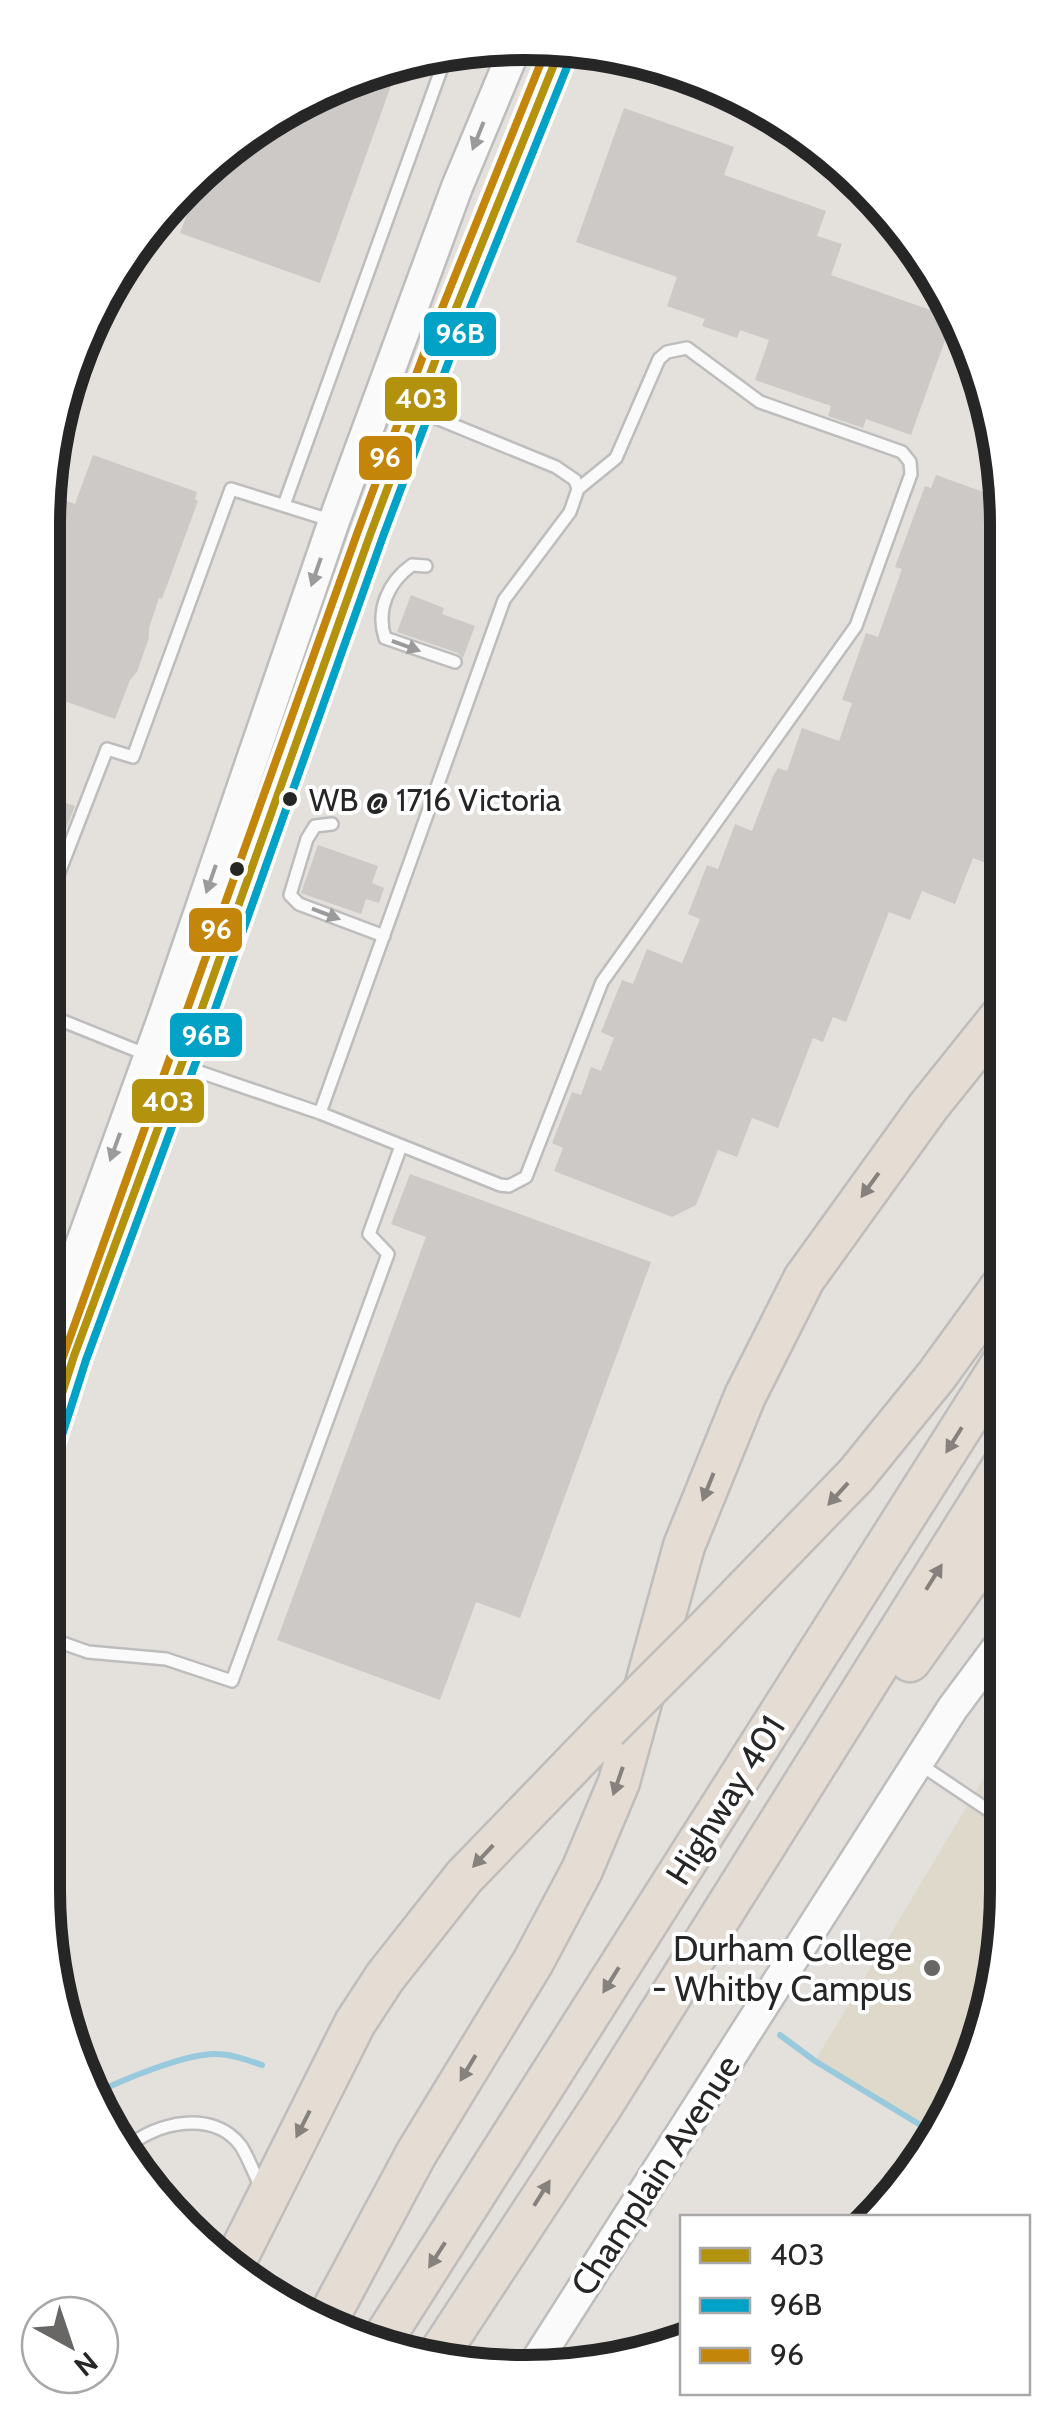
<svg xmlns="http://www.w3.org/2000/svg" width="1050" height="2415" font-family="Cabin,sans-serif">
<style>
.education{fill:#ded9cb}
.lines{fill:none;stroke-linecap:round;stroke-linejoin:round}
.stream{stroke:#98c9dd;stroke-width:6}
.building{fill:#ccc9c6}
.service-casing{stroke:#bebdbd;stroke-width:16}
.secondary-casing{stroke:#bebdbd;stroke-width:35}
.motorway-casing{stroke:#bebdbb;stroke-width:45}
.service{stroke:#fbfafa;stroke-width:11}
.secondary{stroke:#fbfafa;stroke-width:30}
.motorway{stroke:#e5dcd4;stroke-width:40}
.motorway-bridge-casing{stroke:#bebdbb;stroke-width:45;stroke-linecap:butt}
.motorway-bridge{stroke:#e5dcd4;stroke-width:40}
.bus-1-casing{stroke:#fff;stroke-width:15}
.bus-2-casing{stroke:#fff;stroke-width:15}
.bus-3-casing{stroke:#fff;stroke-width:15}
.bus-1{stroke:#b3920d;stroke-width:8}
.bus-2{stroke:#02a2c6;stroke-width:8}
.bus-3{stroke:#c3860a;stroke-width:8}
.oneway{fill:#9b9b9b}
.oneway2{fill:#86817d}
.bus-dot{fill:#262626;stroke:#fff;stroke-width:4}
.poi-dot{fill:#686766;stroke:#fff;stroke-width:4}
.labels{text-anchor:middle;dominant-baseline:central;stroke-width:8;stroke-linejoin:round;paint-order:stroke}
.bus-label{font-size:32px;fill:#262626;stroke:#fff;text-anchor:start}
.street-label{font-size:35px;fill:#262626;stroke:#fff}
.poi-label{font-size:35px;fill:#262626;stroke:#fff;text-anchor:end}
.rim{fill:none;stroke:#262626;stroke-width:12}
.line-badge{stroke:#fff;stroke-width:4}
.badge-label{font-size:28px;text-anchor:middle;font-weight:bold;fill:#fff}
</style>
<rect width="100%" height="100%" fill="#e4e1dc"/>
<path class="education" d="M1007,1739v151l-25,156 -50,86 -117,-71z"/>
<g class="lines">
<path class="stream" d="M780,2035l35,26 117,71
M96,2093c26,-13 91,-40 120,-39 16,0 31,6 46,11"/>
</g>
<path class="building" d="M397,69l-77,214 -140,-50 21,-56 111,-85z
M624,108l110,39 -10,28 102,36 -9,25 25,8 -11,31 122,43 -42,117 -45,-16 -3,9 -35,-12 3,-10 -76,-26 14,-40 -29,-10 -3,8 -35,-12 3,-7 -38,-13 10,-29 -101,-35z
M93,455l104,37 -2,7 3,2 -36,98 -3,-1 -10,30v10l-12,34 -7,8 -15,39 -73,-26v-120l8,2 13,-38 -20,-17 9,-24 23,8z
M936,475l67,24 1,355 -5,14 -26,-10 -18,46 -33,-13 -12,29 -21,-8 -43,110 -13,-5 -10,25 -10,-4 -35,90 -26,-10 -15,39 -19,-7 -22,55 -24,12 -118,-46 9,-23 -11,-5 20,-51 9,3 10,-28 10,4 13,-33 -13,-6 21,-52 11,4 14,-35 35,14 18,-44 -12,-5 19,-49 11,4 17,-45 17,7 21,-55 5,-8 9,3 15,-43 37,13 13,-38 -10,-3 24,-67 12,4 24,-68 -7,-2 30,-81 6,2z
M411,595l33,13 -2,6 33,12 -12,32 -5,-5 -61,-21z
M42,795l33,11 -33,83z
M318,845l60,21 -6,17 12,5 -5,15 -13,-4 -5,15 -60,-21z
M410,1174l241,88 -131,356 -44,-16 -36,98 -163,-60 149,-403 -35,-13z"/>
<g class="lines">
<g class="service-casing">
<path id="service" d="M284,505l162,-449
M426,566l-14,-1c-24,17 -36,45 -27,73l70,24
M332,824l-17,2 -8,13 -17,56 9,9 85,32
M43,914l64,-165 26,8 98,-268 102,32
M43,1013l107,43
M182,1066l138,47 184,-513 66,-88 8,-23
M320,1113l180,72 9,1 17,-9 76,-195 254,-356 55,-152 -1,-12 -8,-10 -142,-50 -73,-54 -20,4 -8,7 -43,99 -38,31 -3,-9 -19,-13 -137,-56
M43,1636l45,16 78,7 66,22 156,-427 -19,-20 32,-88
M918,1763l82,55 7,17
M991,1812l16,-9
M998,1949l-3,-11 12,-52
M127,2148c28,-26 87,-39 114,-2 8,13 14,30 21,43"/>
</g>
<g class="secondary-casing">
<path id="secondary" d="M43,1350l122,-337 169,-492 123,-334 59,-141
M43,1453l31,-97 122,-331 174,-490 68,-182 121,-301
M535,2363l417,-654 55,-74"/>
</g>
<g class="motorway-casing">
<path id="motorway" d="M705,1631l151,-156 81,-100 69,-95
M910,1661l96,-134
M233,2266l122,-243 30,-46 79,-100 143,-148
M325,2324l91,-170 117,-192 49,-92 37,-88 65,-236 61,-150 59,-117 124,-172 77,-96
M380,2344l626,-987
M433,2363l170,-259 403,-643"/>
</g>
<use href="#service" class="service"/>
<use href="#secondary" class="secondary"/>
<use href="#motorway" class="motorway"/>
<g class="motorway-bridge-casing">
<path id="motorway-bridge" d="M607,1729l98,-98"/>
</g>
<use href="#motorway-bridge" class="motorway-bridge"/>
<g class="bus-1-casing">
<path id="bus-1" d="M43,1453l31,-97 122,-331 174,-490 68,-182 121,-301"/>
</g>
<g class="bus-2-casing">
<path id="bus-2" d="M55,1457l31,-97 122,-331 174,-490 68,-181 121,-301"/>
</g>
<g class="bus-3-casing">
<path id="bus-3" d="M43,1413l315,-882 68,-183 120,-298"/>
</g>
<use href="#bus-1" class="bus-1"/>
<use href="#bus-2" class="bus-2"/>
<use href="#bus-3" class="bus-3"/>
</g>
<defs><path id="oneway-solid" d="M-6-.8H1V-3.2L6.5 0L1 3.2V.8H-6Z" transform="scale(2.5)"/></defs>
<g class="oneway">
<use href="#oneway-solid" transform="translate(478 136) rotate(112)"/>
<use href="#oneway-solid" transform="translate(316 572) rotate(109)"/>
<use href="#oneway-solid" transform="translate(406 646) rotate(20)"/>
<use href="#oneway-solid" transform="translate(211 879) rotate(109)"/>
<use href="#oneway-solid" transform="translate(326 914) rotate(21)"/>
<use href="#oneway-solid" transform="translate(115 1147) rotate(110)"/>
</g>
<g class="oneway2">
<use href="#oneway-solid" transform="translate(870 1185) rotate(126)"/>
<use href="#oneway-solid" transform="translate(954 1440) rotate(122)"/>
<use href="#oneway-solid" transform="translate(708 1487) rotate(112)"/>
<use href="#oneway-solid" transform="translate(838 1494) rotate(132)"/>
<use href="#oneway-solid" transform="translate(934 1577) rotate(-58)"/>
<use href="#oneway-solid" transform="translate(618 1781) rotate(109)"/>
<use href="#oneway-solid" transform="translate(483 1856) rotate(133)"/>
<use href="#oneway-solid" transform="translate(611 1980) rotate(122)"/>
<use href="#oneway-solid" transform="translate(468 2068) rotate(121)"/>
<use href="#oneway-solid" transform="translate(303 2124) rotate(117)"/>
<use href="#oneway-solid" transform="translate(542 2193) rotate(-58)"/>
<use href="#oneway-solid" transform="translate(437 2255) rotate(123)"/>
</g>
<g class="bus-dot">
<circle cx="290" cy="799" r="9"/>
<circle cx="237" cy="869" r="9"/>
</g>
<circle class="poi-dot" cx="932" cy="1968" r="10"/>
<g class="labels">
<g class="bus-label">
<text x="309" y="799">WB @ 1716 Victoria</text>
</g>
<g class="street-label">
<text transform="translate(725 1800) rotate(-58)">Highway 401</text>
<text transform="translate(655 2175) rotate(-57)">Champlain Avenue</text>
</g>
<g class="poi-label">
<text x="912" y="1948">Durham College<tspan x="912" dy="40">- Whitby Campus</tspan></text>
</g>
</g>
<path d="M0 0H1050V2415H0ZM525 60H525A465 465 0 0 1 990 525V1890A465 465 0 0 1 525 2355H525A465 465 0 0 1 60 1890V525A465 465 0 0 1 525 60Z" fill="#fff" fill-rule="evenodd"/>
<path class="rim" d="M525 60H525A465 465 0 0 1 990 525V1890A465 465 0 0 1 525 2355H525A465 465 0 0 1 60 1890V525A465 465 0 0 1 525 60Z"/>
<g class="line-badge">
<rect x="422" y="310" width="76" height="48" rx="10" fill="#02a2c6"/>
<rect x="383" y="375" width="76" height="48" rx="10" fill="#b3920d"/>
<rect x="357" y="434" width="57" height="48" rx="10" fill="#c3860a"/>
<rect x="187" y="906" width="57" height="48" rx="10" fill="#c3860a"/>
<rect x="168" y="1011" width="76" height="48" rx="10" fill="#02a2c6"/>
<rect x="130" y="1077" width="76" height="48" rx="10" fill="#b3920d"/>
</g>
<g class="badge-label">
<text x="460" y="343">96B</text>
<text x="421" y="408">403</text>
<text x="385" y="467">96</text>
<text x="216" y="939">96</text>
<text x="206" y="1045">96B</text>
<text x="168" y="1111">403</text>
</g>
<rect x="680" y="2215" width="350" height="180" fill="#ffffff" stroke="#a8a8a8" stroke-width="2.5"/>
<rect x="700" y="2248" width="50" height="15" fill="#b3920d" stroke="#a8a8a8" stroke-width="2.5"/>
<text x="770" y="2265" font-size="30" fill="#262626">403</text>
<rect x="700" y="2298" width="50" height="15" fill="#02a2c6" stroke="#a8a8a8" stroke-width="2.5"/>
<text x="770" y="2315" font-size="30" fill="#262626">96B</text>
<rect x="700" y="2348" width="50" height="15" fill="#c3860a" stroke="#a8a8a8" stroke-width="2.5"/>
<text x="770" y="2365" font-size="30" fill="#262626">96</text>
<g transform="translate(70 2345) rotate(140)"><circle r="48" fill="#ffffff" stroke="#a8a8a8" stroke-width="2.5"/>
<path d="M0-8L18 38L0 25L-18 38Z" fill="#686766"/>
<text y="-15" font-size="28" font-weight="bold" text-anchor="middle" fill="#262626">N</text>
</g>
</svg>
